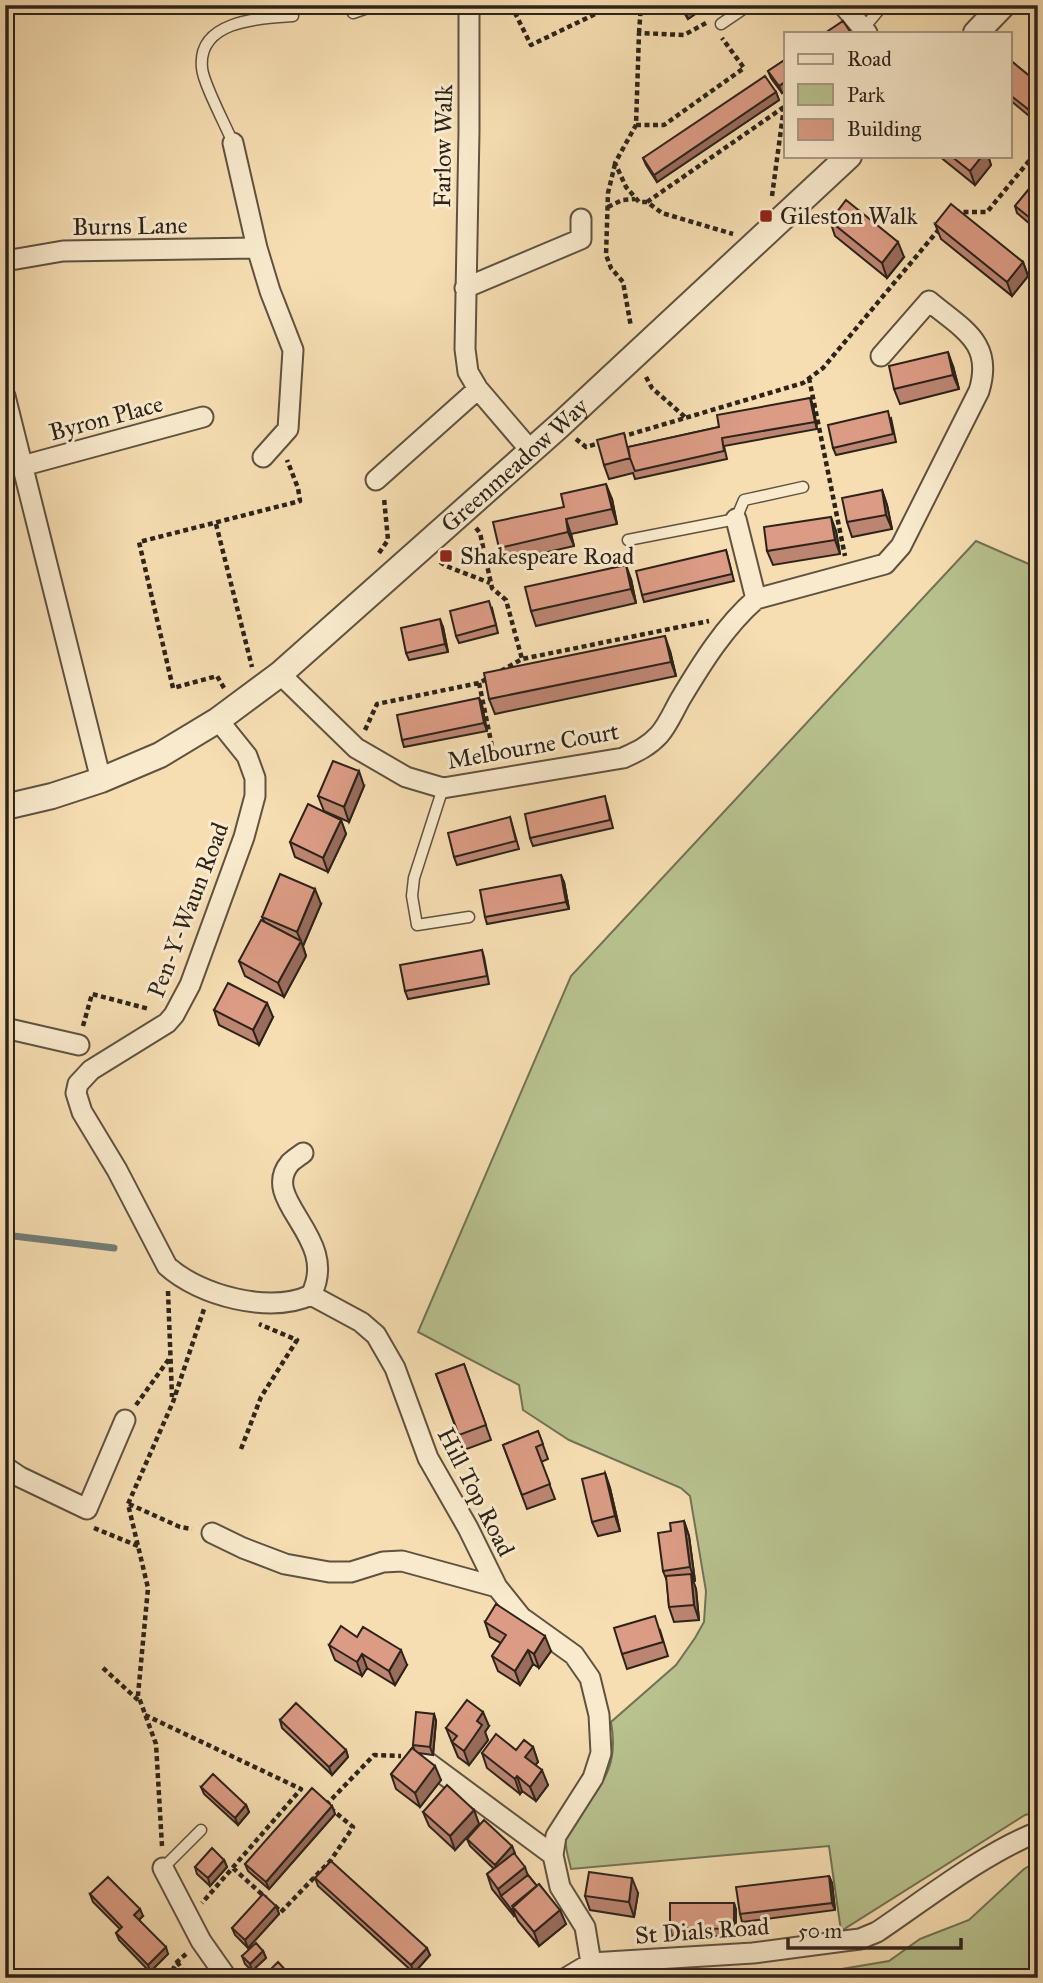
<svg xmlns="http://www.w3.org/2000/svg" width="1043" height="1983" font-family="'IM FELL Great Primer',serif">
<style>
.green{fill:#b8c28f;stroke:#727255;stroke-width:2}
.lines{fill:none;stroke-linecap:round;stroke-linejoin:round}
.stream{stroke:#717e76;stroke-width:7}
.service-casing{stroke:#5f5241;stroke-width:13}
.minor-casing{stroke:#5f5241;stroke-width:23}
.tertiary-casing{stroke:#5f5241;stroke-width:28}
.path{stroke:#2d231b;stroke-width:4.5;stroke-dasharray:5 3.5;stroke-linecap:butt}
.service{stroke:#f9eacd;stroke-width:10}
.minor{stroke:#f9eacd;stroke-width:19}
.tertiary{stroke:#f9eacd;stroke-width:24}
.wall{fill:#bc8572;stroke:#2d231b;stroke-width:2}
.shaded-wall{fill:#996c5c;stroke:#2d231b;stroke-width:2}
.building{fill:#db9b84;stroke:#2d231b;stroke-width:2}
.poi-dot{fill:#8f2418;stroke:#f9eacd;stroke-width:2.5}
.labels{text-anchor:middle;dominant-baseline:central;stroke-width:6;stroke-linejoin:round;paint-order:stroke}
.street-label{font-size:24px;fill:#2d231b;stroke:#f9eacd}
.poi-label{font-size:24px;fill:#2d231b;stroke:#f9eacd;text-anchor:start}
</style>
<rect width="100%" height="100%" fill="#f6deb2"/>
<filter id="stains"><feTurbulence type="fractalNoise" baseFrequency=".00286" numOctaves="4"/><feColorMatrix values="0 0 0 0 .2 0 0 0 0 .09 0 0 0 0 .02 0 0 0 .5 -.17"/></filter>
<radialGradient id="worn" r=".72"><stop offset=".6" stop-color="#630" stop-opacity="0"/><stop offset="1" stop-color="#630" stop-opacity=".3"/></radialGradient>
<path class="green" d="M976,541l62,27v1244l-13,3 -184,116 -12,-85 -258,23c-2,-10 -7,-23 -5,-33 3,-11 11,-19 18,-28 23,-29 34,-48 27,-86l65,-57 19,-27 9,-16 2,-31 -16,-95 -9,-8 -112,-48 -46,-30 -4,-25 -101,-53 153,-356z
M1038,1861v117h-250l101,-17 31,-22 49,-19 55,-51z"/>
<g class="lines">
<path class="stream" d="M5,1235l109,13"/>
<g class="service-casing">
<path id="service" d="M353,13l23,-8
M721,24l28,-19
M863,29l20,-24
M233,143c-7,-17 -30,-60 -31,-75 -5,-48 59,-50 91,-52
M628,540l108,-21 8,-19 59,-13
M443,788l-29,90 -2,18 5,29 52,-8
M163,1868l38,-38"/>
</g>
<g class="minor-casing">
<path id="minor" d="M469,5v126l-4,218 3,23 10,17 53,62
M843,5l24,28
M233,143l24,105
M5,261l58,-10 194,-3 13,43 23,59 -5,79 -25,28
M465,288l116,-49v-20
M5,396l96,384
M22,466l181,-49
M376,480l102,-91
M736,519l20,80
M280,674l76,74 50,29 37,11 180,-30c13,-6 25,-11 36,-23 9,-10 15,-25 22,-37 21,-35 44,-72 75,-99l129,-35 16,-18 78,-155c15,-49 -17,-62 -50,-90l-48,55
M218,720l29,36 8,22v18l-11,41 -54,148 -16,30 -7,8 -76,47 -13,14 -2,9 6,19 35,58 50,96c33,30 103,48 144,29
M5,1028l74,17
M303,1153c-4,3 -10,7 -13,10 -32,38 51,74 21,132
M311,1295l50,27 15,13 19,33 33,90 40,70 29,59 24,30 53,38 16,23 9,37 2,38 -8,25 -37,58 -3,19 7,32 25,40 6,36
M5,1467l15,10 67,32 38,-89
M212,1533l31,15 42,16 44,8h22l32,-10 19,-1 95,26
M419,1756l134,99
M163,1868l38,73 26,37
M566,1978l25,-15 162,-10 91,-12 16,-2 17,-7c49,-33 107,-79 161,-100"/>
</g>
<g class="tertiary-casing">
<g id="tertiary">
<path d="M976,33l27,-28"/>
<path id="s1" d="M5,807l47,-11 49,-16 59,-25 58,-35 62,-46 279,-248 290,-270"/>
</g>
</g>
<path class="path" d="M511,5l20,40 83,-40
M706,23l-22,12 -45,-2 -3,92 -21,38 11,24 13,15h8l15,11 71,21
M639,33l2,-28
M636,125h28l80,-57 -22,-30
M615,164l-7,29 -2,62 5,13 12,14 8,45
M772,196l12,-89
M647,202l137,-95
M608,207l14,-7 13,-1
M955,212h32l51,-62
M646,377l6,11 33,29
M809,378l36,178
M621,437l182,-54 20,-15 117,-140
M576,439l10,8 17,-5
M216,524l36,143
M476,528l4,5 12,55 14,12 16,59
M379,553l9,-13 -4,-42
M440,562l6,4 44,17
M501,671l21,-12 187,-38
M479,683l16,78
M224,688l-7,-12 -44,12 -34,-146 161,-41 -2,-13 -11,-28
M365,730l12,-26 102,-21 11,-6
M83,1026l9,-32 57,15
M168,1291l4,106
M136,1405l33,-46
M241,1449l20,-52 36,-57 -38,-16
M129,1504l51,23 12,2
M94,1528l44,18
M103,1668l35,32
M145,1715l156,74 -99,114
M326,1805l48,-50 27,1
M162,1846l-6,-102 -18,-49 10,-107 -20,-84 45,-102 31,-93
M233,1868l33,30
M275,1906l6,6 50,-52 22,-33 -23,-19
M177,1962l12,16
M168,1978l9,-16 9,-8"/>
<use href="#service" class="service"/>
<use href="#minor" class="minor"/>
<use href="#tertiary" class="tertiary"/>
</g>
<path class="wall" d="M679,5h29l-20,14z
M786,59v31l-4,3 -11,-15 -3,-7z
M1010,60l28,23v35l-3,3 -25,-21z
M776,92l3,8 -122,82 -11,-17 -3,-7z
M939,156h49l3,9 -16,20z
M1038,178v51l-1,1 -20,-17 -2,-7z
M830,221l74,36 -17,21 -52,-42z
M935,224l88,38 5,14 -16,20 -71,-57z
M953,366l6,23 -59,15 -6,-15z
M810,398l3,7 4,24 -93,17 3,13 -92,20 -2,-6 -24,6 -5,-14 25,-18 90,-20z
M891,418l5,24 -60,13 -3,-7z
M882,490l5,15 5,24 -40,8 -5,-15z
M612,499l5,25 -46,10 3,12 -70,16 -5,-14z
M836,531l4,23 -67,11 -6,-14z
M726,550l8,31 -90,21 -2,-7z
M631,579l5,24 -100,23 -5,-15z
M492,608l6,25 -39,10 -3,-7z
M443,627l5,25 -39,8 -3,-7z
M670,651l6,25 -181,38 -6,-15z
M479,698l3,7 5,26 -83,16 -2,-7z
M364,786l-15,36 -25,-11 -6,-15z
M607,804l6,24 -80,18 -3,-8z
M510,817l9,32 -62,16 -3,-8z
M341,820l5,14 -18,38 -33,-15 -5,-15z
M564,882l5,27 -82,15 -2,-7z
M321,904l-18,42 3,10 -22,41 -39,-21 -6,-15 25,-40 -2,-4z
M482,950l2,7 5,27 -81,15 -3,-8z
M214,1010l59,7 -14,28 -40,-20z
M464,1364l27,76 -27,10 -28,-76z
M538,1431l10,28 -7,3 14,37 -28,10 -24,-64z
M605,1473l5,15 10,43 -22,5 -6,-14z
M684,1521l5,15 6,45 -2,1 3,7 3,31 -25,2 -5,-15 -2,-26 -4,-10 8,-40z
M485,1622l66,29 -12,17 -6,-4 -13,21 -22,-14 -6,-15 9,-13 -11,-6z
M660,1630l8,26 -41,13 -5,-15z
M329,1645l78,20 -12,20 -28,-17 -5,8 -27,-16z
M434,1714l2,7 -3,34 -14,-2 22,27 -21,27 -24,-18 -5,-15 23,-24 -1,-5z
M280,1720l66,30 2,7 -16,18 -50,-47z
M489,1726l-4,6 3,8 -19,25 -11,-8 -12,-29z
M533,1747l5,15 -3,3 13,20 -12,16 -14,-10 -2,3 -33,-26 -5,-15 34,-3z
M201,1787l45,18 3,7 -11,13 -34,-31z
M332,1806l3,8 -66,75 -21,-18 -3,-7z
M474,1810l5,14 -24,26 -26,-24 -6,-14z
M467,1839l45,7 2,8 14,21 38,49 -27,22 -21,-25 -3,-6 -1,1 -22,-27 -5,-15 7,-5 -24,-23z
M224,1860l3,7 -17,19 -13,-12 -2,-7z
M829,1876l3,7 3,27 -93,12 -2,-8z
M315,1878l115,77 -16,18 -96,-87z
M638,1893l-4,24 -44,-7 -5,-14z
M90,1894l53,22 -4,4 29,34 -18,18 -31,-32 -3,-7 4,-4 -27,-27z
M734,1903l2,7v26h-64l-2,-8z
M276,1906l3,8 -31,34 -13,-13 -3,-7z
M263,1951l3,7 -14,13 -7,-7 -3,-8z"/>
<path class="shaded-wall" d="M683,5h25l-20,14z
M786,81v9l-4,3 -3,-7z
M776,92l3,8 -122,82 -3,-7z
M1038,107v11l-3,3 -2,-8z
M982,156h6l3,9 -16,20 -5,-14z
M1038,219v10l-1,1 -2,-8z
M898,242l6,15 -17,21 -5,-15z
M1023,262l5,14 -16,20 -5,-14z
M948,352l5,14 6,23 -6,-14z
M810,398l3,7 4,24 -2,-7z
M606,484l6,15 5,25 -5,-15z
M882,490l5,15 5,24 -6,-14z
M831,517l5,14 4,23 -5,-14z
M566,519l5,15 3,12 -6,-14z
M626,565l5,14 5,24 -5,-14z
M440,619l3,8 5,25 -3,-8z
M665,636l5,15 6,25 -5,-14z
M479,698l3,7 5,26 -3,-8z
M359,771l5,15 -15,36 -5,-15z
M341,820l5,14 -18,38 -5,-14z
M561,875l3,7 5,27 -3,-7z
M315,889l6,15 -18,42 -6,-14z
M301,941l5,15 -22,41 -6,-14z
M267,1003l6,14 -14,28 -6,-15z
M605,1473l5,15 10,43 -5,-15z
M684,1521l5,15 6,45 -5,-14z
M691,1574l5,15 3,31 -5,-15z
M545,1636l6,15 -12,17 -5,-14z
M401,1650l6,15 -12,20 -6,-14z
M528,1650l5,14 -13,21 -5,-14z
M362,1654l5,14 -5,8 -5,-14z
M483,1712l6,14 -4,6 3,8 -19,25 -5,-14 13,-30z
M434,1714l2,7 -3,34 -3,-8z
M533,1747l5,15 -8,9 -5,-14z
M346,1750l2,7 -16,18 -3,-8z
M435,1766l6,14 -21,27 -5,-14z
M542,1770l6,15 -12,16 -6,-14z
M517,1776l5,15 -2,3 -5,-15z
M246,1805l3,7 -11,13 -3,-7z
M332,1806l3,8 -66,75 -3,-7z
M474,1810l5,14 -24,26 -5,-14z
M512,1846l3,7 -17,19 -3,-7z
M224,1860l3,7 -17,19 -2,-8z
M525,1867l5,15 -29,14 -3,-7z
M829,1876l3,7 3,27 -3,-7z
M632,1878l6,15 -4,24 -5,-15z
M734,1903l2,7v26l-2,-7z
M276,1906l3,8 -31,34 -3,-8z
M513,1907l2,8 -1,1 -3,-7z
M140,1909l3,7 -7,6 -2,-7z
M560,1910l6,14 -27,22 -5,-14z
M166,1947l2,7 -18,18 -2,-7z
M427,1948l3,7 -16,18 -3,-8z
M263,1951l3,7 -14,13 -2,-7z"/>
<path class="building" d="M843,21l8,12h-26z
M786,59v22l-7,5 -11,-15z
M1010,60l28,23v24l-5,6 -23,-18z
M765,76l11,16 -122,83 -11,-17z
M951,156h31l-12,15z
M1038,178v41l-3,3 -20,-16z
M846,200l52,42 -16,21 -52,-42z
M951,204l72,58 -16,20 -72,-58z
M948,352l5,23 -59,14 -5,-23z
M810,398l5,24 -93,16 2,13 -89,20 -5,-13 -2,-11 91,-20 -2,-12z
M888,411l5,23 -60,14 -5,-23z
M624,433l6,25 -26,7 -7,-25z
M606,484l6,25 -46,10 2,13 -69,16 -6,-26 71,-15 -3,-13z
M882,490l4,25 -39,7 -5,-24z
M831,517l4,23 -68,11 -3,-24z
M726,550l6,24 -90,21 -6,-24z
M626,565l5,24 -100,22 -6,-24z
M489,601l7,24 -40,11 -6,-25z
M440,619l5,25 -39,9 -5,-25z
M665,636l6,26 -182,37 -5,-26z
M479,698l5,25 -82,17 -5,-25z
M333,761l26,10 -15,36 -26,-11z
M605,796l5,24 -80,18 -5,-24z
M308,804l33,16 -18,38 -33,-16z
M510,817l6,24 -62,16 -6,-24z
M280,874l35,15 -18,43 -35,-15z
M561,875l5,27 -81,15 -5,-27z
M261,920l40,21 -23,42 -39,-22z
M482,950l5,26 -82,15 -5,-26z
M228,983l39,20 -14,27 -39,-20z
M464,1364l22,61 -27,10 -23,-61z
M538,1431l5,13 -7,3 14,37 -28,11 -19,-50z
M605,1473l10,43 -23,6 -10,-43z
M684,1521l6,46 -27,4 -5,-38 13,-2 -1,-8z
M691,1574l3,31 -25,2 -3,-31z
M496,1604l49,32 -11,18 -6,-4 -13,21 -23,-15 14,-21 -21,-13z
M655,1616l8,26 -41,12 -8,-26z
M341,1626l16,11 6,-10 38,23 -12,21 -27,-17 -5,8 -28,-17z
M467,1700l16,12 -6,9 5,4 -18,26 -12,-9 5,-6 -11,-8z
M296,1703l50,47 -17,17 -49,-47z
M416,1712l18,2 -4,33 -17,-2z
M496,1734l20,16 8,-10 9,7 -8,10 17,13 -12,17 -13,-11 -2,3 -33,-26z
M412,1748l23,18 -20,27 -24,-19z
M213,1774l33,31 -11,13 -34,-31z
M447,1785l27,25 -24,26 -27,-24z
M312,1788l20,18 -66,76 -21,-18z
M484,1820l28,26 -17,19 -28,-26z
M212,1848l12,12 -16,18 -13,-11z
M514,1853l11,14 -27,22 -11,-15z
M331,1861l96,87 -16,17 -96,-87z
M589,1872l43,6 -3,24 -44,-6z
M528,1875l9,11 -26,23 -10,-13z
M829,1876l3,27 -92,11 -4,-27z
M108,1877l32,32 -6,6 32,32 -18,18 -32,-32 6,-6 -32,-33z
M539,1884l21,26 -26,22 -22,-26z
M263,1894l13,12 -31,34 -13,-12z
M670,1903h64v26l-64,-1z
M256,1943l7,8 -13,13 -8,-8z
M278,1962l12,13 -3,3h-23l-1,-1z"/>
<g class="poi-dot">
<rect x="759" y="209" width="14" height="14" rx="3.5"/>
<rect x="439" y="549" width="14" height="14" rx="3.5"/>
</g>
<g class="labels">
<g class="street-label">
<text transform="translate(443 146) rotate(-89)">Farlow Walk</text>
<text transform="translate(130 226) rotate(-1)">Burns Lane</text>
<text transform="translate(106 418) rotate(-15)">Byron Place</text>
<text stroke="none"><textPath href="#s1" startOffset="623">Greenmeadow Way</textPath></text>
<text transform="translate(533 746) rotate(-10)">Melbourne Court</text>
<text transform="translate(188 910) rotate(-69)">Pen-Y-Waun Road</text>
<text transform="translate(476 1492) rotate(63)">Hill Top Road</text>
<text transform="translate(702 1931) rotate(-4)">St Dials Road</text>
</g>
<g class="poi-label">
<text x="780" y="216">Gileston Walk</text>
<text x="460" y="556">Shakespeare Road</text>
</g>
</g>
<rect width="1043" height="1983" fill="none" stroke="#f6deb2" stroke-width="28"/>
<rect x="7" y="7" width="1029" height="1969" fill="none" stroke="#2d231b" stroke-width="3.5"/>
<rect x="14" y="14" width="1015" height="1955" fill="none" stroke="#2d231b" stroke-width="2"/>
<rect x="784" y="32" width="228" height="126" fill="#f9eacd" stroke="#a79a86" stroke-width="2"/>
<rect x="798" y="54" width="35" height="10" fill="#f9eacd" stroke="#a79a86" stroke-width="2"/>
<text x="847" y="66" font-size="21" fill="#2d231b">Road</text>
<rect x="798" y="84" width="35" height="21" fill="#b8c28f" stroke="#a79a86" stroke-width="2"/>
<text x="847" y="102" font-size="21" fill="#2d231b">Park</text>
<rect x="798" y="119" width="35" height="21" fill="#db9b84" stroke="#a79a86" stroke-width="2"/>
<text x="847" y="136" font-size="21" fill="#2d231b">Building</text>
<path d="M788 1938v10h173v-10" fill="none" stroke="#2d231b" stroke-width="3.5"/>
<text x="798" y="1938" font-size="21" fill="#2d231b" stroke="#f9eacd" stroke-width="5" paint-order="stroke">50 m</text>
<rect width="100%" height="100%" filter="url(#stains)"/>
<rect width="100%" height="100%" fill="url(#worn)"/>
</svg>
